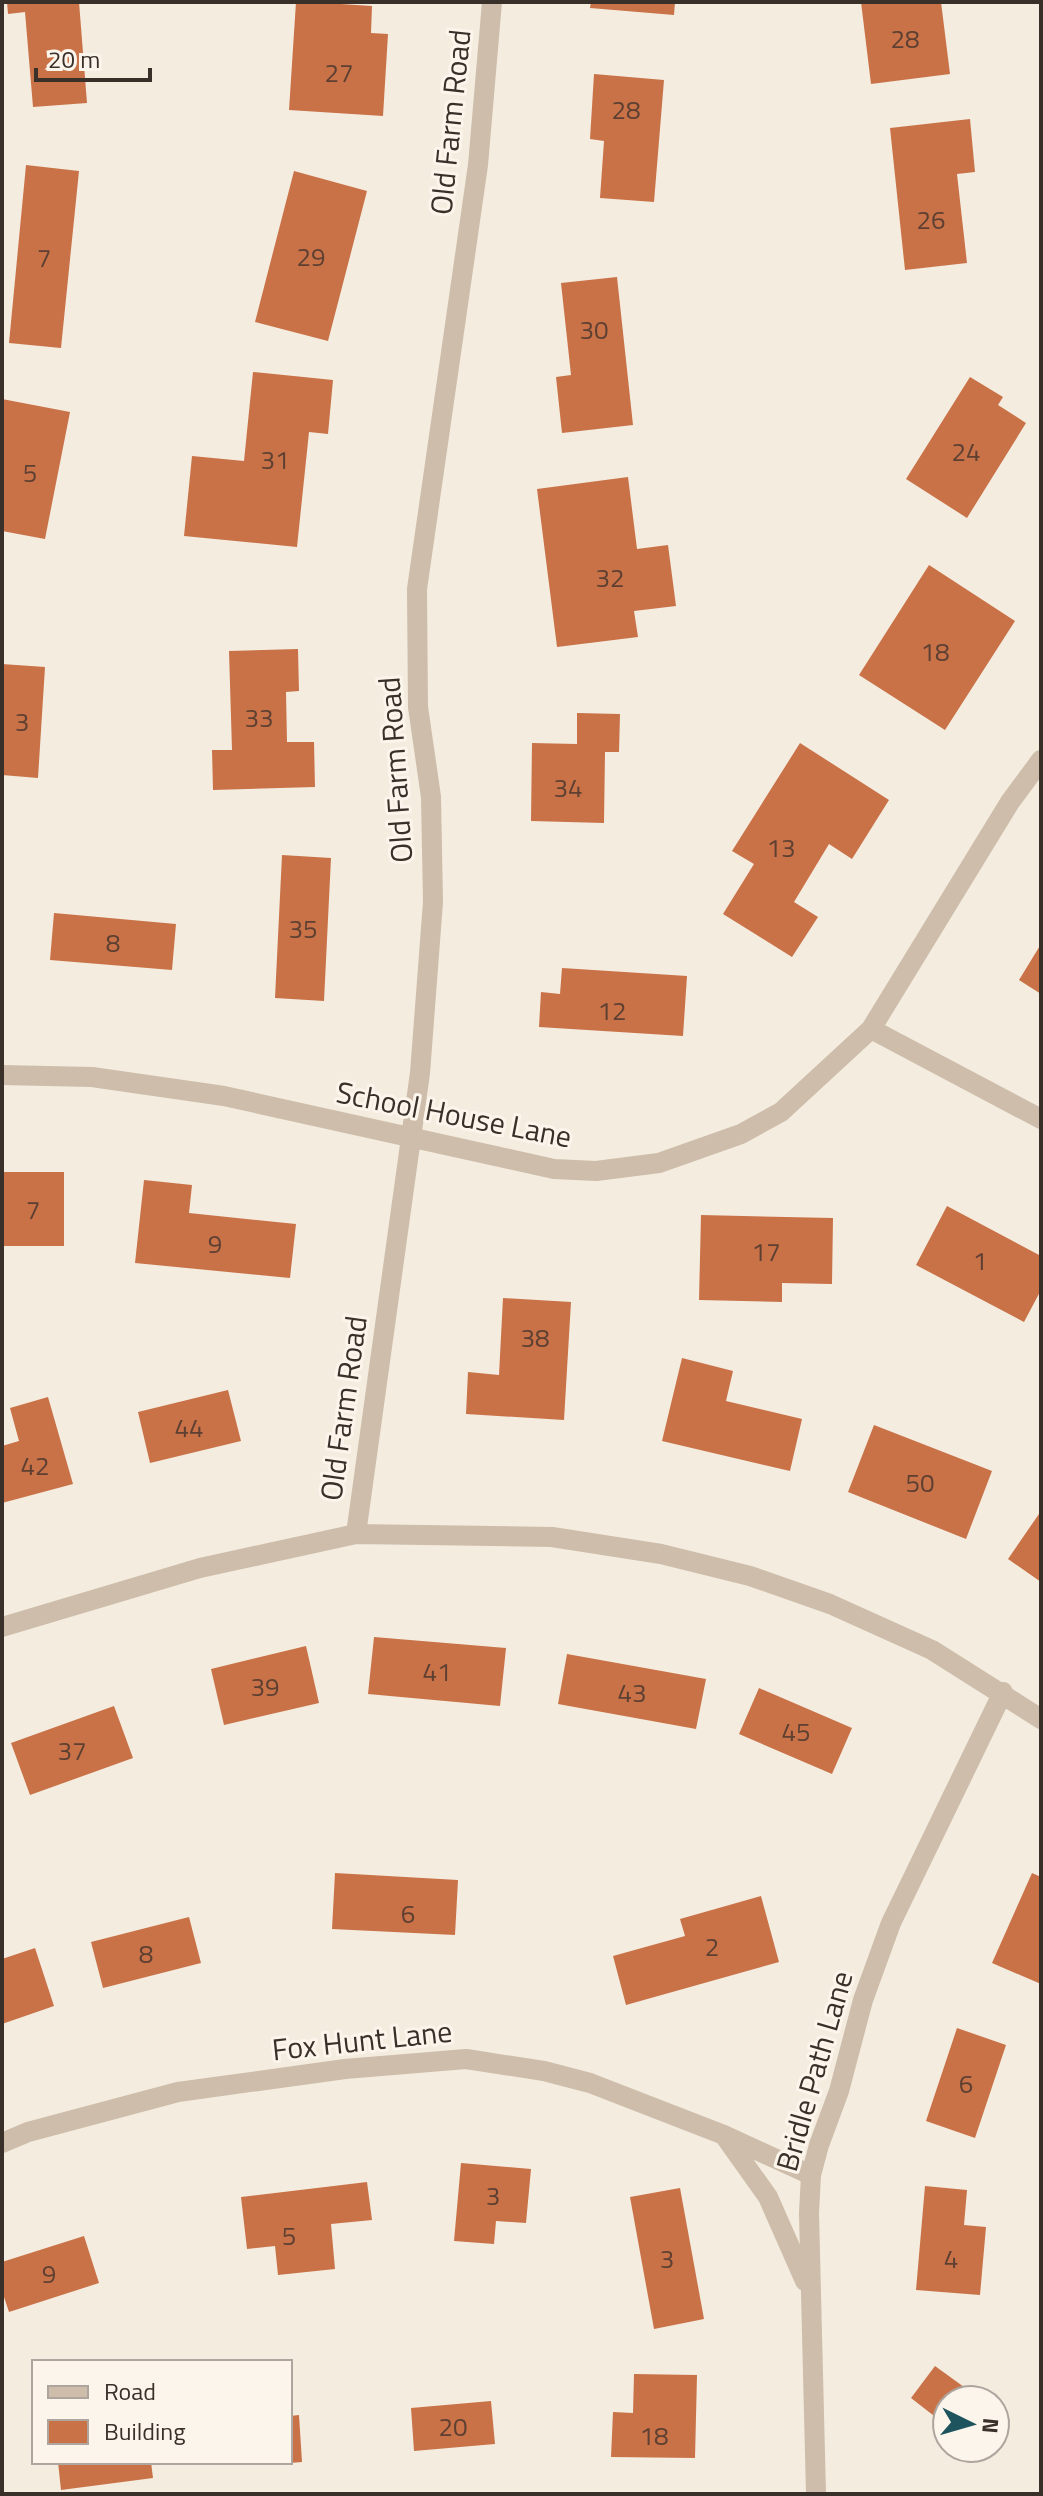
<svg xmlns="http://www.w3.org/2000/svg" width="1043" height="2496" font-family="'Titillium Web',sans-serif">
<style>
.building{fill:#c97248}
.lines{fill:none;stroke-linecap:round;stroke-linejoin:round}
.street{stroke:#cdbdaa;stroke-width:20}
.labels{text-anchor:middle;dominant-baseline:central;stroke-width:6;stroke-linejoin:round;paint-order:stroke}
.number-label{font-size:26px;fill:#5e4032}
.street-label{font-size:30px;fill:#3a302a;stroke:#fbf5ec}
</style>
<rect width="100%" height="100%" fill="#f4ecdf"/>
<path class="building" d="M7,2h72l8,101 -54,4 -8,-95 -17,2z
M296,2h45v2l31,2 -1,27 17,1 -5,82 -94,-6z
M591,2h84l-1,13 -84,-7z
M861,2h80l9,72 -79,10z
M594,74l70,6 -10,122 -54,-4 4,-57 -14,-2z
M970,119l5,53 -18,2 10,89 -62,7 -15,-142z
M26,165l53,6 -18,177 -52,-5z
M294,171l73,20 -39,150 -73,-19z
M617,277l16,148 -71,8 -6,-56 15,-2 -10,-92z
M253,372l80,8 -5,54 -19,-2 -12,115 -113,-11 8,-80 52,5z
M970,377l33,20 -5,8 28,18 -59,95 -61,-39z
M2,399l68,13 -25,127 -43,-8z
M628,477l9,72 31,-4 8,61 -42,5 4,26 -81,10 -20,-158z
M929,565l86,56 -70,109 -86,-55z
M298,649l1,42 -13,1 1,50h27l1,45 -102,3 -1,-40h20l-3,-99z
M2,664l43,3 -7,111 -36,-3z
M577,713l43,1 -1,38h-14l-1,71 -73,-2 1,-78 45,1z
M800,743l89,57 -37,59 -23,-15 -35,58 24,15 -26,40 -69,-43 31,-50 -22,-13z
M282,855l49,3 -7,143 -49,-3z
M54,913l122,11 -4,46 -122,-10z
M1041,944v50l-22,-14z
M562,968l125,8 -4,60 -144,-9 2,-35 19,2z
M2,1172h62v74h-62z
M144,1180l48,5 -3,28 107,11 -6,54 -155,-15z
M947,1206l94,50v34l-17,32 -108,-57z
M701,1215l132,3 -1,66 -50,-1v19l-83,-2z
M503,1298l68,4 -7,118 -98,-6 2,-42 31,3z
M682,1358l51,13 -7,30 76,18 -12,52 -128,-30z
M228,1390l13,51 -91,22 -12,-51z
M48,1397l25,87 -71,19v-57l17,-5 -9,-33z
M874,1425l118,46 -26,68 -118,-47z
M1041,1511v71l-33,-23z
M374,1637l132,11 -6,58 -132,-12z
M306,1646l13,57 -95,22 -13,-56z
M567,1654l139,25 -10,50 -138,-25z
M759,1688l93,40 -20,46 -93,-40z
M114,1706l19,52 -103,37 -19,-52z
M335,1873l123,7 -3,55 -123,-6z
M1032,1873l9,4v107l-49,-21z
M761,1896l18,66 -153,43 -13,-49 72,-20 -5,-17z
M189,1917l12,46 -98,25 -12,-46z
M35,1948l19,58 -52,18v-65z
M957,2028l49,17 -31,93 -49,-17z
M461,2163l70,6 -5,54 -30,-2 -2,23 -40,-3z
M367,2182l5,38 -41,4 4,45 -57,6 -3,-29 -28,3 -6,-52z
M925,2186l42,4 -3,35 22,2 -6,68 -64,-5z
M680,2188l24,131 -50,10 -24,-132z
M84,2236l15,47 -90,29 -7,-21v-29z
M935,2366l47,34h-35v26l-36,-28z
M634,2374l63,1 -2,83 -84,-1 2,-45 20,1z
M491,2401l4,43 -81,7 -3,-43z
M299,2415l3,47 -12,1v-47z
M58,2462h93l2,16 -92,12z"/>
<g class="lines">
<path class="street" d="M871,1029l170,90
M2,1075l90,2 132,19 330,73 42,2 63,-8 82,-29 40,-22 90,-83 139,-227 31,-42
M356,1534l64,-461 13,-171 -2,-105 -13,-90 -1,-118 61,-424 14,-163
M2,1627l198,-59 156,-34 196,3 109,17 89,22 80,28 102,46 109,69
M726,2138l42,59 37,84
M2,2143l26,-11 150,-40 167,-23 121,-10 78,12 46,12 134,52 87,40
M816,2494l-7,-281 2,-38 8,-30 20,-54 24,-91 28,-77 112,-231"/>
</g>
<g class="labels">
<g class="number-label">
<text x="905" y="38">28</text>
<text x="339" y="72">27</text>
<text x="626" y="109">28</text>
<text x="931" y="219">26</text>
<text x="311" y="256">29</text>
<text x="44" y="257">7</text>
<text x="594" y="329">30</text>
<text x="966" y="451">24</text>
<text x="275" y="459">31</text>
<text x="30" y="472">5</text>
<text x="610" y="577">32</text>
<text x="935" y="651">18</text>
<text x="259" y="717">33</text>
<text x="22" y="721">3</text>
<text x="568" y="787">34</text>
<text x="781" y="847">13</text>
<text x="303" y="928">35</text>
<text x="113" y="942">8</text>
<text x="612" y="1010">12</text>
<text x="33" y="1209">7</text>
<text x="215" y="1243">9</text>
<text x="766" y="1251">17</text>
<text x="980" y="1260">1</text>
<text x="535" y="1337">38</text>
<text x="189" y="1427">44</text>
<text x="35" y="1465">42</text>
<text x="920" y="1482">50</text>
<text x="437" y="1671">41</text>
<text x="265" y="1686">39</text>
<text x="632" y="1692">43</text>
<text x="796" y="1731">45</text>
<text x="72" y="1750">37</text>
<text x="408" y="1913">6</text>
<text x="712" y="1946">2</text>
<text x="146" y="1953">8</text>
<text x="966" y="2083">6</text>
<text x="493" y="2195">3</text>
<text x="289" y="2235">5</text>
<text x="667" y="2258">3</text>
<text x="951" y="2258">4</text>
<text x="49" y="2273">9</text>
<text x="453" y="2426">20</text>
<text x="654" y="2435">18</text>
</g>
<g class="street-label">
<text transform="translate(450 122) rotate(-84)">Old Farm Road</text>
<text transform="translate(395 770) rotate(-94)">Old Farm Road</text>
<text transform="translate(454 1114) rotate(11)">School House Lane</text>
<text transform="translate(343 1408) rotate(-82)">Old Farm Road</text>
<text transform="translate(362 2040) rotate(-6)">Fox Hunt Lane</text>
<text transform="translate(814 2071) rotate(-74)">Bridle Path Lane</text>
</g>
</g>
<rect width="1043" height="2496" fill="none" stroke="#3a302a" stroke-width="8"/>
<rect x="32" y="2360" width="260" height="104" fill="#fbf5ec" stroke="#aea69e" stroke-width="2"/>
<rect x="48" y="2386" width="40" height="12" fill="#cdbdaa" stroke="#aea69e" stroke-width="2"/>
<text x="104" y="2400" font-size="24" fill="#3a302a">Road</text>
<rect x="48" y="2420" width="40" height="24" fill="#c97248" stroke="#aea69e" stroke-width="2"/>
<text x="104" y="2440" font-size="24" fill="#3a302a">Building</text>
<g transform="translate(971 2424) rotate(95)"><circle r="38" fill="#fbf5ec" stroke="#aea69e" stroke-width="2"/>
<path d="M0-6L14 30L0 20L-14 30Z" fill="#1e545d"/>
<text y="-12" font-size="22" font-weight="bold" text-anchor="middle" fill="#3a302a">N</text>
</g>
<path d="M36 68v12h114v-12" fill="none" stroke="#3a302a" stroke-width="4"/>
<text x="48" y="68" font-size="24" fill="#3a302a" stroke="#fbf5ec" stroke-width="6" paint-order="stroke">20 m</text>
</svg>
